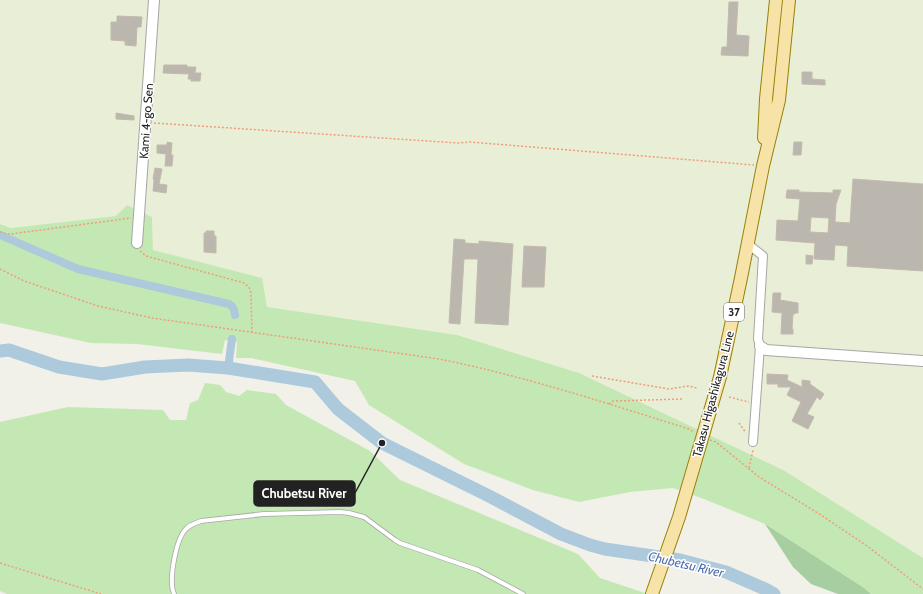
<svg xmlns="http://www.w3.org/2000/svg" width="923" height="594" font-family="Cabin,sans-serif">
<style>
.farmland{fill:#e8efd6}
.grass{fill:#c4e8b3}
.forest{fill:#a6cea1}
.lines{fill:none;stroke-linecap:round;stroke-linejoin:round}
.canal{stroke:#adc9dc;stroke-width:8}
.river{stroke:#adc9dc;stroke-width:13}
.building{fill:#bbb7af;stroke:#c3baac;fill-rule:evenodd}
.service-casing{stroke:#a6a6a6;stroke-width:5.5}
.minor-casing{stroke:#a6a6a6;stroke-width:10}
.tertiary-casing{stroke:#a6a6a6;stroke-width:12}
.primary-casing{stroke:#978108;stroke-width:14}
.path{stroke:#f39b79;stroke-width:1.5;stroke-dasharray:2 2;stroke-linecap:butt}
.service{stroke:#fff;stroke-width:4}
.minor{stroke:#fff;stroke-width:8}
.tertiary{stroke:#fff;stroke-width:10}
.primary{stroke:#f7e3a8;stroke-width:12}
.labels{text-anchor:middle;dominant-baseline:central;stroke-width:3;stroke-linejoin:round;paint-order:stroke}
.shield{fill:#fff;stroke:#646464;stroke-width:1}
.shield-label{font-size:11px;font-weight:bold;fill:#222}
.street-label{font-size:12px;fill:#222;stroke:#fff}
.water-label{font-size:13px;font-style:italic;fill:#5270ae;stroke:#fff}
.leader{fill:none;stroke:#222;stroke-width:1.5}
.callout-dot{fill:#222;stroke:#fff;stroke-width:1.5}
.callout{fill:#222;stroke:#222;stroke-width:1.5}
.callout-label{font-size:13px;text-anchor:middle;font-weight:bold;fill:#fff}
</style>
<rect width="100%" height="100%" fill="#f1f0e9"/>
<path class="farmland" d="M0,0h923v558l-138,-87 -206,-98 -122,-38 -191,-28 -5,-29 -108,-28 -1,-33 -25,-12 -10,11 -106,12 -11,-4z"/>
<path class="grass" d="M127,205l25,12 1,33 109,28 5,29 190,28 122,38 206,98 138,87v36h-52l-7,-6 -99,-64 -61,-25 -31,-11 -43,4 -51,10 -46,-12 -69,-26 -95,-59 -14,-24 -104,-23h-15l1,-16 -12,-2 -3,14 -85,-10 -46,-1 -91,-20v-99l11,4 105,-12z
M205,383l15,2 6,7 13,4 8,-6 29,4 10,11 84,46 30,29 178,74 22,24 48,16h-641l-7,-3v-169l68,-15 95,3 7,10h16l4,-17 8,-3z"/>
<path class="forest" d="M765,524l99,64 7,6h-33l-27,-10 -18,-17z"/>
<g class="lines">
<path class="canal" d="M0,235l78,34 151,35c5,3 5,5 6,11
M228,368l4,-29"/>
<path class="river" d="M0,351l9,-1 50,17 43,7 43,-7 43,-2 40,3 87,14 23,27 44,34 107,53 72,38 29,11 15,4 75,11 46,12 39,17 9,5"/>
</g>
<path class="building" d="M729,2h9l-2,33 13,1 -1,20 -27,-1 1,-8h5z
M117,16l25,1 -1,10h-4l-1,19 -11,-1v-4l-14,-1v-18h6z
M164,65h23v2h9l-1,6h6l-1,8h-9v-2h-3l1,-5 -26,-1z
M802,72h10v7l13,1v5l-23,-1z
M116,113l18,3v4l-18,-1z
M167,142l5,1 -1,12h2l-1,11h-7l1,-12 -9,-1v-8h10z
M794,142h8l-1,13h-8z
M155,168l7,1 -3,15 8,1 -1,8 -13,-2 1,-11 -1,-1z
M853,179l70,5v87l-76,-5 1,-20 -13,-1 -1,15 -20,-1 1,-16 -39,-3 1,-20 21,1 2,-22 -14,-1 1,-8h12v2l34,1v-3h8l-5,14 -1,18 15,1zM811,217l18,1 -1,15 -18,-1z
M206,231h8v5h2v17l-12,-1v-19h2z
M454,239l11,1v3l14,1v-3l34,3 -5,81 -33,-2 3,-64h-14l-4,65 -11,-1z
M524,246l22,1 -2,40h-22z
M806,255l7,1 -1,8h-6z
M773,293h8l-1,7 18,3v10h-3v1h-2l-1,15h1v5h-12l1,-21 -10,-1z
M767,374l21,1 -1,5 15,7v-7l8,1v3l14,10 -4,6 -3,-3 -10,17 7,3 -6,12 -16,-8 9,-19 -14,-7 4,-8h-13v-3h-11z"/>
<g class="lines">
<g class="service-casing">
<path id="service" d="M174,594c-1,-3 -2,-6 -2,-9 -1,-13 4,-45 13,-55 4,-5 10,-7 16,-9l63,-7 76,-2 9,1 15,4 31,23 5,3 78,27 45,24"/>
</g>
<g class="minor-casing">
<path id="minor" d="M748,244l15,12 -5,83 2,7 -7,96"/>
</g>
<g class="tertiary-casing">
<path id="tertiary" d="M137,243l17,-243
M760,346l6,4 157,11"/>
</g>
<g class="primary-casing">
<path id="primary" d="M764,138l2,-39 10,-99
M652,594l27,-77 41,-140 21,-99 22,-112 16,-66 10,-100"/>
</g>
<path class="path" d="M154,123l304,20 12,-1 284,23
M0,232l7,2h4l120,-16
M140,251l6,5 98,27 5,4 2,6 1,39
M0,269l24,12 74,25 54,12 287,41c85,17 167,44 250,70l5,3
M592,376l77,13 19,-3 9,2
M729,397l20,5
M609,404l4,-3 70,-2
M739,423l7,10
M710,440l6,2 43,35 62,38 46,31 56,43
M749,468l4,-18
M0,563l101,31"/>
<use href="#service" class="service"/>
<use href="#minor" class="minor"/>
<use href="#tertiary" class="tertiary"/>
<use href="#primary" class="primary"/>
</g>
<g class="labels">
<rect class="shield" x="724" y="303" width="20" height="18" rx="3"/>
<g class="shield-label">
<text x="734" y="312">37</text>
</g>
<g class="street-label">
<text transform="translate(146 121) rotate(-86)">Kami 4-go Sen</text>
<text transform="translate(713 394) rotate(-75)">Takasu Higashikagura Line</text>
</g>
<g class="water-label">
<text transform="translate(686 564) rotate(13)">Chubetsu River</text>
</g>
</g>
<path class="leader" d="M382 443L355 493"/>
<circle class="callout-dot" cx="382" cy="443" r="4"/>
<rect class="callout" x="254" y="481" width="101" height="25" rx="4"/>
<g class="callout-label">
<text x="304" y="498">Chubetsu River</text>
</g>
</svg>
